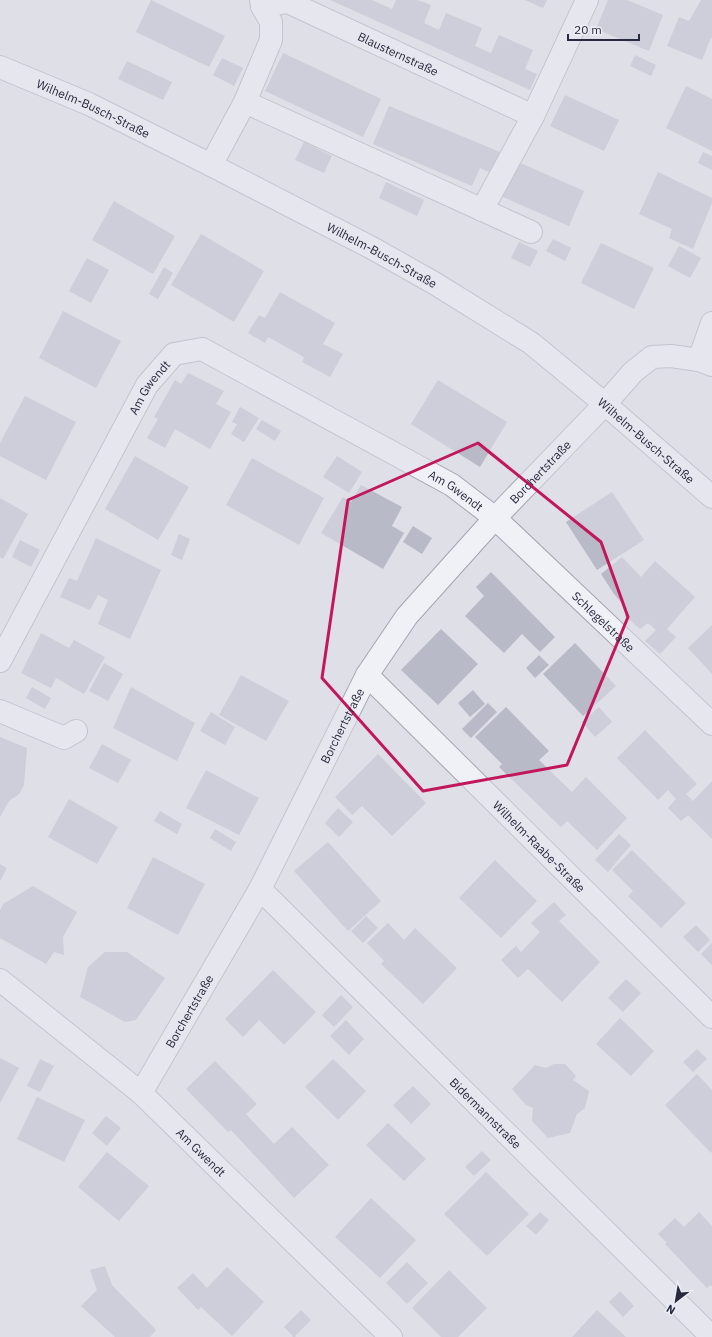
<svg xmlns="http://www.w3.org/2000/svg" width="712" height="1337" font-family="'IBM Plex Sans',sans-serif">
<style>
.building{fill:#b8bac7}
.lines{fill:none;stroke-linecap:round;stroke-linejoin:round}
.minor-casing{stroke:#a3a5b1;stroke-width:24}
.minor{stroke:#f0f1f6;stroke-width:22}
.marked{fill:none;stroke:#c2185b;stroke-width:3;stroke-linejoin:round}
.labels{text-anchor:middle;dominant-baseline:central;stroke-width:3;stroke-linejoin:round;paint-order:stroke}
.street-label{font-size:12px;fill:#272a3e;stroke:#edeef5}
</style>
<rect width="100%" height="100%" fill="#dedfe7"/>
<path class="building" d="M151,0l74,36 -16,31 -73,-35z
M330,0h42l20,9 4,-9h21l14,5 -7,18 15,7 7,-17 36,15 -7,18 16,7 8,-18 34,15 -8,19 12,5 -7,16z
M525,0h22l-4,8z
M608,0h19l36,15 -14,36 -53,-22z
M701,0h11v39l-1,-1 -9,22 -35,-14 12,-29 10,4z
M283,53l98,46 -18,38 -98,-46z
M635,55l21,10 -5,11 -21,-10z
M222,58l21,10 -9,18 -21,-11z
M127,61l45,21 -9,18 -45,-21z
M686,86l26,13v52l-46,-23z
M565,95l54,25 -15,31 -54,-25z
M389,106l111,46 -9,21 -11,-5 -8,18 -99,-42z
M304,142l28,14 -8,17 -29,-13z
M703,152l9,4v14l-14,-7z
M518,162l66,29 -15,35 -66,-29z
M658,172l54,26v5l-19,46 -24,-11 3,-9 -33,-15z
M386,182l38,18 -7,16 -38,-18z
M114,201l61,35 -22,38 -61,-34z
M201,234l63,37 -30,51 -63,-37z
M553,239l18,9 -6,13 -19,-10z
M519,242l19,9 -8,16 -19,-9z
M601,243l53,25 -20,41 -53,-26z
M679,246l22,12 -11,20 -22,-12z
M87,258l22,12 -18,33 -22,-12z
M164,267l9,6 -15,26 -9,-5z
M280,292l55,31 -12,21 20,10 -13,23 -28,-15 2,-5 -36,-20 -3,6 -17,-10 11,-18 6,3z
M63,311l58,30 -25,47 -57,-30z
M188,373l36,18 -8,13 15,8 -21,37 -35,-20 -10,19 -18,-10 11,-19 -4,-2 21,-37 6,4z
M438,380l69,42 -27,45 -69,-43z
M25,396l51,26 -30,58 -46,-24v-13z
M240,407l19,11 -15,24 -13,-8 6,-10 -5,-2z
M262,420l19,11 -6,10 -19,-12z
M135,456l54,31 -31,53 -53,-31z
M337,456l25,16 -13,21 -26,-16z
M252,458l72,40 -25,47 -73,-40z
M361,485l41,22 -10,19 12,7 -21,36 -62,-36 22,-36 8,5z
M612,492l32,48 -47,30 -31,-48z
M0,498l28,16 -25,45 -3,-2z
M413,526l19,12 -10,16 -19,-12z
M179,534l11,5 -8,21 -11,-5z
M96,538l65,32 -31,69 -32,-15 10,-24 -10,-5 -8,15 -30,-13 9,-19 8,3z
M20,540l20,10 -9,17 -19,-10z
M622,557l19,20 14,-16 40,36 -28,32 9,8 -16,17 -15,-13 11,-11 -8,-7 -8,6 -15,-13 3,-6 -14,-16 -13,-20z
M491,572l64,65 -15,15 -18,-18 -18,19 -39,-37 19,-20 -8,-9z
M712,625v49l-24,-26z
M441,629l37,35 -40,41 -37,-35z
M41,633l28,15 5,-8 31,17 -21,37 -28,-16 -5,10 -30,-15z
M575,643l41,43 -33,30 -40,-42z
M539,655l10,10 -14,13 -9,-10z
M104,663l19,11 -15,27 -19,-10z
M241,675l48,26 -23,40 -47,-26z
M32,687l19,11 -6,11 -19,-11z
M131,687l64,36 -18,38 -64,-33z
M473,690l12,14 -15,13 -12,-14z
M488,703l9,9 -26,26 -9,-9z
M506,707l43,44 -10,9 33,32 14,-15 41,41 -30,32 -30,-29 -6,6 -62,-60 3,-3 -27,-27z
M599,707l13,15 -17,15 -13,-15z
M211,712l24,15 -10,18 -25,-14z
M645,730l52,54 -11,10 7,7 19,-20v58l-24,-24 -7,6 -13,-13 8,-9 -8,-9 -10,10 -41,-42z
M0,737l27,11 -3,37 -5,9 -10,7 -9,16z
M102,744l29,16 -13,23 -29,-15z
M378,754l48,49 -34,33 -30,-30 -10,9 -17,-18z
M206,770l53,28 -20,37 -53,-27z
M69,799l49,28 -21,37 -49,-27z
M338,808l15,14 -14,15 -14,-14z
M160,811l22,13 -5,10 -23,-13z
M215,829l21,13 -5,9 -21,-13z
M619,834l12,11 -23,27 -13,-12z
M328,842l53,59 -33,30 -54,-60z
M632,850l54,53 -25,25 -33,-32 5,-5 -21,-21z
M153,857l52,27 -27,51 -51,-27z
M495,860l42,41 -36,37 -42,-40z
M0,864l7,4 -7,13z
M33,886l44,26 -14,25 1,18 -10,-3 -8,12 -46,-26v-28l3,-6z
M554,902l12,13 -7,6 41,41 -38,40 -34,-33 -10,9 -17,-18 15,-14 5,6 19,-20 -9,-9z
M366,916l12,12 -15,15 -12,-12z
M388,923l16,17 11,-12 42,40 -34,36 -42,-40 3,-3 -17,-18z
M696,925l14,15 -12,12 -15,-15z
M712,943v22l-11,-11z
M105,952h22l38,26 -29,42 -11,2 -45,-25 8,-30z
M273,970l43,42 -32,33 -25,-25 -16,17 -18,-18z
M626,979l15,14 -18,19 -15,-14z
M341,995l12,12 -19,20 -12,-12z
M620,1018l34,33 -23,25 -35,-32z
M346,1020l18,19 -15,16 -19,-19z
M697,1049l10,10 -14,13 -10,-10z
M0,1058l19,10 -19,35z
M40,1059l14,7 -14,26 -13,-6z
M333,1059l33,32 -28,29 -33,-33z
M215,1061l42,43 -11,10 28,30 18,-17 37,38 -35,33 -63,-68 -3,2 -42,-43z
M554,1064h11l11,12 -3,4 16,11 -4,17 -8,6 -7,19 -22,5 -16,-17 1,-13 -7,-3 -14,-16 23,-24 11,3z
M697,1074l15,16v61l-1,2 -46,-48z
M413,1086l18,18 -20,20 -18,-19z
M37,1097l48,23 -21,42 -47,-23z
M106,1116l15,12 -14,18 -15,-13z
M388,1123l38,36 -22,22 -38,-36z
M482,1151l9,9 -17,16 -9,-9z
M107,1152l42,34 -30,35 -41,-34z
M486,1172l43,42 -42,42 -43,-42z
M371,1198l45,42 -36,38 -45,-41z
M540,1212l9,8 -13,15 -10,-9z
M699,1212l13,14v60l-2,-1 -3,3 -42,-44 2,-1 -9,-9 17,-16 9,9z
M407,1262l21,21 -21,21 -21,-21z
M105,1266l7,19 44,45 -6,7h-35l-34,-31 16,-16 -7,-20z
M227,1267l37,35 -32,34 -31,-29 -3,3 -21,-22 16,-15 14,15z
M449,1270l38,38 -29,29h-17l-29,-29z
M620,1291l14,15 -11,11 -14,-15z
M301,1310l10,10 -16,16 1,1h-4l1,-1 -9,-9z
M597,1310l29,27h-54z"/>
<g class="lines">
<g class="minor-casing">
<g id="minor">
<path id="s1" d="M262,6l26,-4 245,114 54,-116"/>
<path id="s2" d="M0,67l89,37 122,61 161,83 62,35 97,60 74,61 107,93"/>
<path d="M245,102l286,130"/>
<path d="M211,165l34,-63 26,-62v-18l-9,-16 -1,-6"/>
<path d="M482,210l51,-94"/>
<path d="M699,360l13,-37"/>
<path id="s3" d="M0,661l147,-276 27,-31 28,-5 250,136 43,33 217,206"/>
<path id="s4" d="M367,675l345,342"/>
<path d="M0,711l64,27 12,-7"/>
<path id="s5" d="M260,889l452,448"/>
<path id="s6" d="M0,980l141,113 250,244"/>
<path id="s7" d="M141,1093l119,-204 107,-214 40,-59 88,-98 110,-114 28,-32 19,-15 19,-1 28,4 13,5"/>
</g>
</g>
<use href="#minor" class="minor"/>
</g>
<path d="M0 0H712V1337H0ZM478,443l123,99 27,75 -61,148 -144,26 -101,-113 26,-178z" fill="#dedfe7" fill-opacity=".55" fill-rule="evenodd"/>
<path class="marked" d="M478,443l123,99 27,75 -61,148 -144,26 -101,-113 26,-178z"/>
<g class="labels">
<g class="street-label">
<text stroke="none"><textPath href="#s1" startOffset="148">Blausternstraße</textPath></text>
<text stroke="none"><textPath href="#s2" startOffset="102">Wilhelm-Busch-Straße</textPath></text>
<text stroke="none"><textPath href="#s2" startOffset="426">Wilhelm-Busch-Straße</textPath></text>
<text stroke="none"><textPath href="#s3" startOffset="312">Am Gwendt</textPath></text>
<text stroke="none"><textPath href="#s2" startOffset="750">Wilhelm-Busch-Straße</textPath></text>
<text stroke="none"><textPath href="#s7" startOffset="743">Borchertstraße</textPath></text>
<text stroke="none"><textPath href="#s3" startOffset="673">Am Gwendt</textPath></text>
<text stroke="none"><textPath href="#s3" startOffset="871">Schlegelstraße</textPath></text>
<text stroke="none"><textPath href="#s7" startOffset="419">Borchertstraße</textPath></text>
<text stroke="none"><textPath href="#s4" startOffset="243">Wilhelm-Raabe-Straße</textPath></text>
<text stroke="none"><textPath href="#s7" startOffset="95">Borchertstraße</textPath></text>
<text stroke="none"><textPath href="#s5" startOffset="318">Bidermannstraße</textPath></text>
<text stroke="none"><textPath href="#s6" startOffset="265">Am Gwendt</textPath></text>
</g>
</g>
<g transform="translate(676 1301) rotate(211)" stroke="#edeef5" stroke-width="3" paint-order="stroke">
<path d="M0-3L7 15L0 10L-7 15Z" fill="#272a3e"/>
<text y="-6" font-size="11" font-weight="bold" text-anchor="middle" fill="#272a3e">N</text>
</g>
<path d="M568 34v6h71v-6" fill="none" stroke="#272a3e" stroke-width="2"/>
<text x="574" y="34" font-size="12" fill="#272a3e" stroke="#edeef5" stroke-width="3" paint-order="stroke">20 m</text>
</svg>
